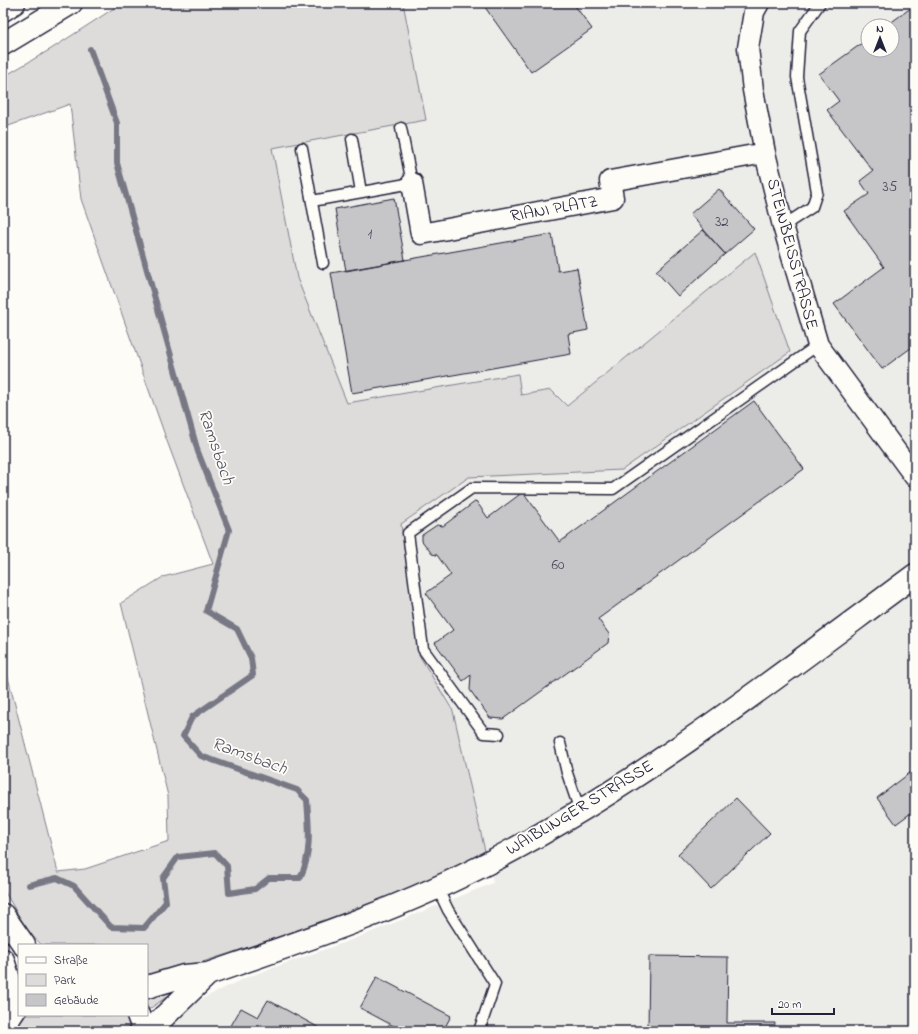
<svg xmlns="http://www.w3.org/2000/svg" width="918" height="1034" font-family="'Indie Flower',sans-serif">
<style>
.built{fill:#ecece9;fill-rule:evenodd}
.green{fill:#dddcdb;stroke:#807f8b}
.lines{fill:none;stroke-linecap:round;stroke-linejoin:round}
.stream{stroke:#787885;stroke-width:6}
.building{fill:#c6c6c8;stroke:#22223b}
.service-casing{stroke:#22223b;stroke-width:13}
.minor-casing{stroke:#22223b;stroke-width:23}
.secondary-casing{stroke:#22223b;stroke-width:25}
.trunk-casing{stroke:#22223b;stroke-width:25}
.service{stroke:#fdfcf7;stroke-width:10}
.minor{stroke:#fdfcf7;stroke-width:20}
.secondary{stroke:#fdfcf7;stroke-width:22}
.trunk{stroke:#fdfcf7;stroke-width:22}
.labels{text-anchor:middle;dominant-baseline:central;stroke-width:3.5;stroke-linejoin:round;paint-order:stroke}
.number-label{font-size:15px;fill:#4b4b5e}
.street-label{font-size:17px;fill:#22223b;stroke:#fdfcf7}
.water-label{font-size:18px;font-style:italic;fill:#545466;stroke:#fdfcf7}
</style>
<rect width="100%" height="100%" fill="#fdfcf7"/>
<filter id="ink" filterUnits="userSpaceOnUse"><feTurbulence type="fractalNoise" baseFrequency=".025" numOctaves="2"/><feDisplacementMap in="SourceGraphic" scale="8" xChannelSelector="R" yChannelSelector="G"/><feConvolveMatrix kernelMatrix="1 2 1 2 8 2 1 2 1" color-interpolation-filters="sRGB"/></filter>
<g filter="url(#ink)">
<path class="built" d="M403,3h512v1028h-751l19,-23 62,-30 109,-39 139,-56 -40,-172 -34,-56 -18,-131 68,-47 153,-7 168,-119 -35,-98 -188,153 -16,-16 -30,5 -3,-21 -171,29 -50,-125 -25,-130 154,-28zM868,26h24v24h-24z"/>
<path class="green" d="M122,3h281l23,117 -154,28 25,130 50,125 171,-29 3,21 30,-5 16,16 188,-154 35,100 -168,118 -153,7 -68,47 18,131 34,56 32,140 -55,30 -79,33 -204,66v-35h-105l-13,-12 -26,-44v-231l55,214 27,-3 84,-28 -1,-45 -47,-193 42,-26 50,-13 -46,-123 -86,-242 -11,-95 -67,24v-51l48,-28z
M188,982l-40,28 -1,-2v-12z
M26,1015h99l6,9 2,7h-115l1,-6z"/>
<g class="lines">
<path class="stream" d="M29,885l28,-7 17,8 37,41 33,1 22,-26 -3,-24 15,-21 37,-4 12,13 2,27 26,-4 14,-11h31c12,-23 9,-52 7,-78l-10,-10 -96,-34 -18,-20 9,-19 61,-42 -2,-17 -14,-29 -31,-18 23,-81 -31,-78 -81,-289v-40l-27,-74"/>
</g>
<path class="building" d="M482,3h91l19,26 -61,43z
M915,5v340l-33,24 -48,-65 50,-37 -40,-56 25,-17 -9,-13 13,-10 -46,-61 12,-9 -20,-27 49,-35v11h24v-24h-6z
M719,189l35,40 -29,25 -35,-40z
M394,198l11,62 -59,11 -11,-62z
M703,230l22,24 -47,42 -22,-25z
M552,234l6,37 19,-3 11,62 -20,4 3,20 -219,39 -21,-120z
M754,401l50,68 -206,150 11,15 -1,9 -105,76 -13,-1 -20,-28 1,-15 -8,6 -28,-38 18,-13 -27,-37 25,-18 -14,-20 -5,-1 -10,-13v-6l15,-10 6,1 33,-25 12,17 35,-26 37,50z
M915,769v41l-19,14 -19,-26z
M736,798l34,35 -59,56 -33,-35z
M649,956l79,1 -1,66h48l-1,8h-126z
M377,977l74,39 -8,15h-40l-43,-23z
M268,1000l57,31h-97l13,-23 17,9z"/>
<g class="lines">
<g class="service-casing">
<path id="service" d="M352,139l9,53
M302,148l21,115
M312,201l100,-18 -11,-55
M783,226l29,-19 5,-15 -20,-115 3,-46 20,-28
M499,734l-15,-1 -61,-84 -15,-116 64,-45 141,1 205,-144
M560,743l7,30 13,38
M437,887l11,23 47,74 -16,47"/>
</g>
<g class="minor-casing">
<path id="minor" d="M759,3l-5,9 -6,36 5,42 12,63 18,73 35,119 97,132
M412,183l9,51 192,-36 -3,-17 155,-28"/>
</g>
<g class="secondary-casing">
<path id="secondary" d="M147,987l37,-11 24,-2c95,-33 192,-65 282,-112 152,-79 288,-186 425,-287
M138,1015l6,16
M4,1031l4,-11 11,-17
M149,1031l59,-57"/>
</g>
<g class="trunk-casing">
<path id="trunk" d="M3,10l11,-7
M3,44l68,-41
M3,915l21,30
M3,960l14,45"/>
</g>
<use href="#service" class="service"/>
<use href="#minor" class="minor"/>
<use href="#secondary" class="secondary"/>
<use href="#trunk" class="trunk"/>
</g>
</g>
<g class="labels">
<g class="number-label">
<text x="890" y="187">35</text>
<text x="722" y="222">32</text>
<text x="370" y="234">1</text>
<text x="558" y="565">60</text>
</g>
<g class="street-label">
<text transform="translate(554 209) rotate(-10)">RIANI PLATZ</text>
<text transform="translate(792 254) rotate(75)">STEINBEISSTRASSE</text>
<text transform="translate(580 808) rotate(-31)">WAIBLINGER STRASSE</text>
</g>
<g class="water-label">
<text transform="translate(215 447) rotate(71)">Ramsbach</text>
<text transform="translate(249 757) rotate(20)">Ramsbach</text>
</g>
</g>
<rect width="918" height="1034" fill="none" stroke="#fdfcf7" stroke-width="16"/>
<rect x="8" y="8" width="902" height="1018" fill="none" stroke="#22223b" stroke-width="1.5" filter="url(#ink)"/>
<rect x="18" y="944" width="130" height="72" fill="#fdfcf7" stroke="#a5a5ac"/>
<rect x="26" y="957" width="20" height="6" fill="#fdfcf7" stroke="#a5a5ac"/>
<text x="54" y="964" font-size="12" fill="#22223b">Straße</text>
<rect x="26" y="974" width="20" height="12" fill="#dddcdb" stroke="#a5a5ac"/>
<text x="54" y="984" font-size="12" fill="#22223b">Park</text>
<rect x="26" y="994" width="20" height="12" fill="#c6c6c8" stroke="#a5a5ac"/>
<text x="54" y="1004" font-size="12" fill="#22223b">Gebäude</text>
<g transform="translate(880 38)"><circle r="19" fill="#fdfcf7" stroke="#a5a5ac"/>
<path d="M0-3L7 15L0 10L-7 15Z" fill="#22223b"/>
<text y="-6" font-size="11" font-weight="bold" text-anchor="middle" fill="#22223b">N</text>
</g>
<path d="M772 1008v6h62v-6" fill="none" stroke="#22223b" stroke-width="2"/>
<text x="778" y="1008" font-size="12" fill="#22223b" stroke="#fdfcf7" stroke-width="3" paint-order="stroke">20 m</text>
</svg>
